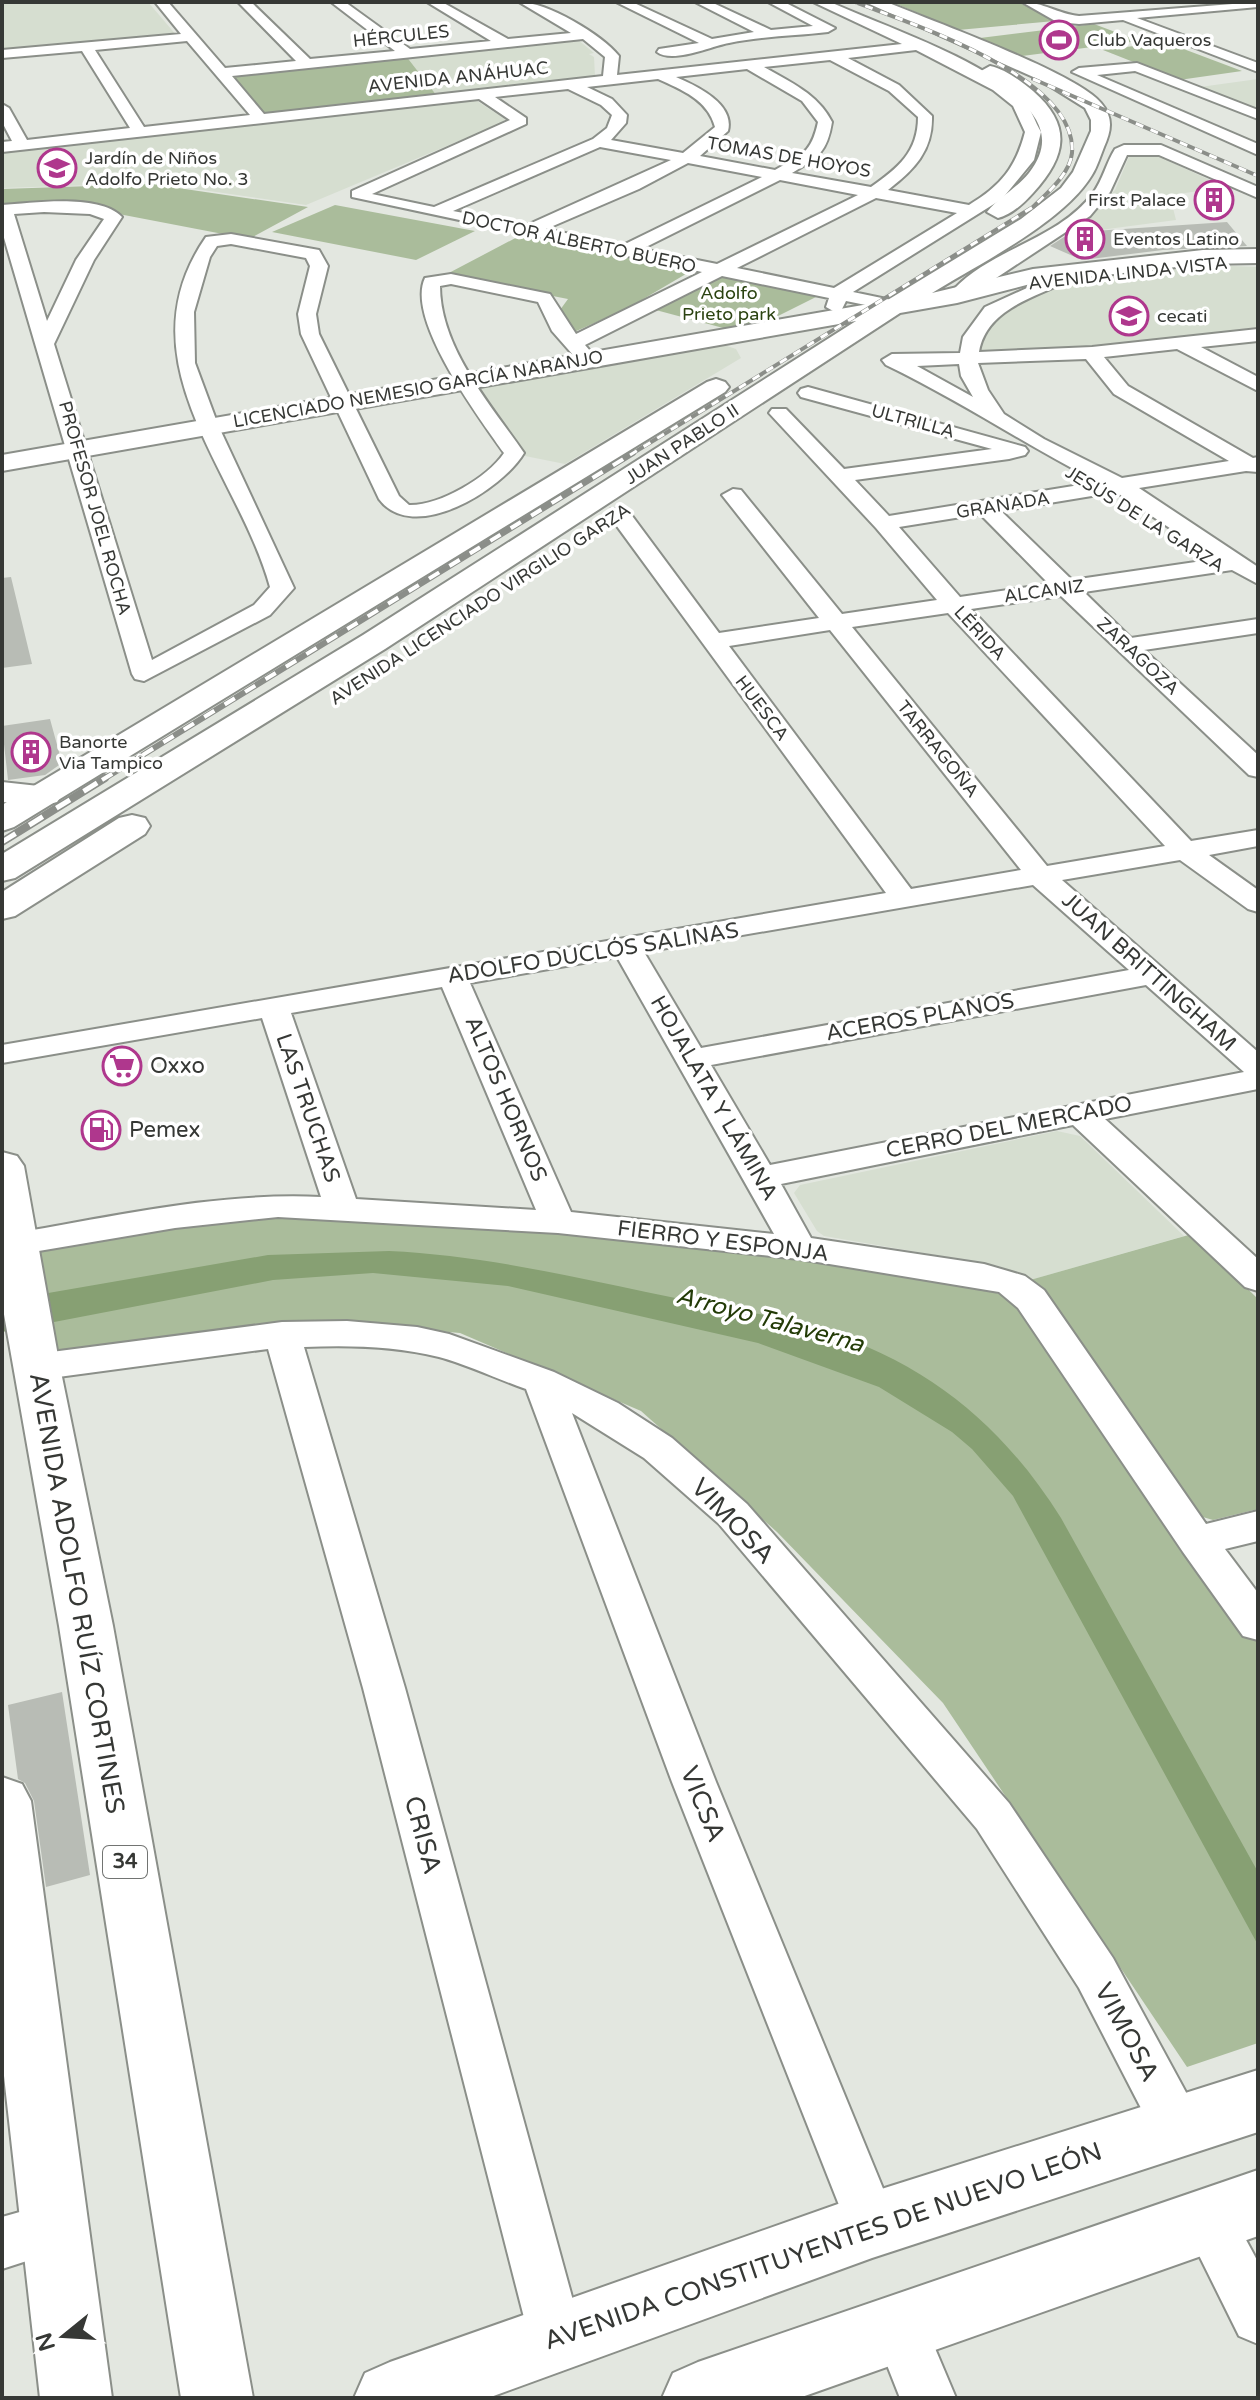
<svg xmlns="http://www.w3.org/2000/svg" width="1260" height="2400" font-family="'Varela Round',sans-serif">
<style>
.built{fill:#d6ded0}
.green{fill:#aabc9b}
.water{fill:#87a073}
.building{fill:#b8bcb5}
.lines{fill:none;stroke-linecap:round;stroke-linejoin:round}
.street-casing{stroke:#8b8f89;stroke-width:4}
.secondary-casing{stroke:#8b8f89;stroke-width:4}
.primary-casing{stroke:#8b8f89;stroke-width:4}
.street{fill:#fff;fill-rule:evenodd}
.secondary{fill:#fff;fill-rule:evenodd}
.primary{fill:#fff;fill-rule:evenodd}
.rail-far2-casing{stroke:#8b8e89;stroke-width:4}
.rail-far1-casing{stroke:#8b8e89;stroke-width:6}
.rail-casing{stroke:#8b8e89;stroke-width:8}
.rail-far2{stroke:#fff;stroke-width:3;stroke-dasharray:8;stroke-linecap:butt}
.rail-far1{stroke:#fff;stroke-width:4;stroke-dasharray:12;stroke-linecap:butt}
.rail{stroke:#fff;stroke-width:5;stroke-dasharray:16;stroke-linecap:butt}
.labels{text-anchor:middle;dominant-baseline:central;stroke-width:7;stroke-linejoin:round;paint-order:stroke}
.far-street-label{font-size:18px;fill:#363835;stroke:#fff}
.far-poi-label{font-size:18px;fill:#363835;stroke:#fff;text-anchor:start}
.far-park-label{font-size:18px;fill:#2b4311;stroke:#fff}
.shield{fill:#fff;stroke:#727472;stroke-width:2}
.shield-label{font-size:20px;font-weight:bold;fill:#363835}
.street-label{font-size:22px;fill:#363835;stroke:#fff}
.poi-label{font-size:22px;fill:#363835;stroke:#fff;text-anchor:start}
.water-label{font-size:24px;font-style:italic;fill:#233b07;stroke:#fff}
.near-street-label{font-size:26px;fill:#363835;stroke:#fff}
</style>
<rect width="100%" height="100%" fill="#e3e7e0"/>
<path class="built" d="M2,2h146l29,34 -175,15z
M577,39l17,14 -5,1 5,3 1,19 -2,1 -157,18 -30,-39z
M1258,79v32l-58,-24z
M469,100l8,1 28,18 -1,3 -198,83 -152,-22 -152,5v-36z
M1147,151l78,36 -60,9 16,8 1,4h-9l3,12 -76,10 -26,-4 19,-13 22,-23 16,-38z
M1207,265l51,2v61l-209,25 -68,-2 -6,-8 33,-34 28,-14 63,-19z
M721,344l15,5 5,9 -176,106 -40,-8 -48,-72z
M1057,1131l23,5 104,100 -154,44 -31,-14 -175,-30 -7,-5 -23,-38 6,-8z"/>
<path class="green" d="M892,2h126l37,19 -97,9z
M1094,24l45,17 -117,15 -42,-18z
M1165,42l77,29 -63,9 -76,-30z
M406,56l31,40 -167,18 -9,-1 -32,-38z
M151,184l157,23 -59,32 -172,-33 -75,2v-19z
M335,205l140,26 -59,29 -144,-28z
M523,234l166,35 2,2 -63,37 -56,25 -13,-11 1,-12 8,-11 -123,-24z
M715,275l103,21 -46,23 -45,10 -75,-20z
M233,1213l322,15 310,38 117,22 37,13 239,343v399l-71,24 -244,-364 -166,-171 -136,-121 -181,-78 -138,-12 -268,39 -20,-114z
M1192,1234l66,65v210l-45,11 -17,-5 -173,-233z"/>
<path class="water" d="M389,1251c87,4 172,23 257,41 59,13 121,20 178,39 105,33 179,95 237,187l197,354v73l-245,-449 -41,-47 -20,-17 -73,-45 -121,-44 -250,-57 -135,-13 -100,7 -271,52v-31l266,-46z"/>
<path class="building" d="M1227,222l20,24 -84,4 -81,10 -32,-14 28,-18 16,3z
M11,577l21,87 -30,4v-90z
M50,719l12,44 -17,12 -37,5 -6,-54z
M62,1692l28,183 -44,12 -12,-86 -9,-18 -7,-4 -10,-74z"/>
<g class="lines">
<g class="street-casing">
<path id="street" d="M155,2h13l57,66 71,-7 -58,-59h13l59,57 85,-8 -64,-49h14l65,47 81,-8 -64,-39h15l66,37 63,-6 -52,-31c28,0 82,32 100,54l-2,19 285,-31 -89,-42h17c56,25 150,56 193,98 8,8 12,22 18,32l-7,28 -32,39 -149,93 48,10 3,4 -3,4 -6,1 -49,-10 -5,10 -6,1 -9,-5 3,-9 -107,-22 -137,69 13,15 -10,6 -7,-2 -29,-33 -14,-29 -87,-18 -11,2c0,62 51,119 84,167 -22,37 -111,92 -145,46l-78,-165 -3,-20 12,-48 -4,-8 -75,-14 -14,2 -7,11 -16,55 1,51 23,62 76,163 -24,27 -126,66 -9,-2 -3,-5 -130,-443v-26c31,-2 97,-12 120,12l-28,43 -40,84 98,316 102,-55 16,-18c-32,-116 -150,-226 -64,-350l25,-3 88,16 9,16 -12,48 3,20 80,162 10,9c30,1 78,-27 95,-52 -24,-34 -99,-134 -79,-175l26,-4 99,20 26,40 126,-62 -350,-75v-6l158,-71 -31,-21 -477,53v-10l10,-1 -10,-19v-18l7,4 18,32 103,-12 -48,-77 -80,7v-8l179,-16zM583,39l22,18 -2,19 -339,38 -32,-38zM187,41l63,74 -106,12 -49,-77zM916,50l77,40 20,16 12,26c-9,35 -24,54 -56,73l-81,-15c26,-20 45,-39 44,-74l-33,-31 -51,-27zM830,60l59,31 29,26c0,35 -20,51 -47,70l-79,-14c26,-16 35,-20 40,-51 -14,-28 -42,-40 -68,-55zM747,69l55,32 16,21c-7,32 -16,32 -43,48l-75,-14 28,-25c7,-27 -31,-45 -52,-54zM658,79c24,11 50,21 57,48l-32,26 -72,-13 15,-17 1,-8 -15,-16 -25,-12zM568,89l33,16 11,10 -5,13 -14,11 -159,68 -62,-13 154,-70v-6l-31,-21zM600,147l71,13 -144,65 -74,-14zM688,163l74,14 -139,68 -77,-16 93,-40zM780,180l78,15 -141,69 -75,-15zM876,198l81,15 -123,75 -97,-20zM44,212l46,2 14,5 -28,41 -29,61 -33,-107z
M616,2h16l80,37 42,-7 -59,-30h16l60,28 42,-4 -45,-24h16l51,26 -7,4c-33,4 -67,4 -99,11 -18,3 -56,21 -72,9l2,-3 40,-6z
M1022,2c21,0 36,12 57,14l179,-14v5l-121,11 121,45v9l-135,-52 -44,4 -22,-2z
M1137,63l121,47v9l-123,-48 -38,4 161,69v11l-186,-83 7,-4z
M1161,145l97,42v11l-99,-43h-32l-17,37 -20,24 -127,84h-12l-3,-4c37,-47 109,-54 145,-103 10,-13 13,-30 22,-44l9,-4z
M1060,273l9,5 -3,4c-34,16 -80,28 -87,70l113,-5 166,-18v12l-57,6 57,30v14l-81,-42 -73,8 24,29 125,72 5,-1v15l-12,-1 -107,17 119,79v17l-26,-14 -148,22 47,46 127,-19v14l-114,17 114,105v22l-9,-2 -188,-179 -90,13 220,232 67,-11v16l-49,9 49,35v22l-10,-3 -68,-49 -118,20 196,172v37l-153,30 153,140v32l-13,-4 -172,-162 -292,59 30,54 173,26 41,12 19,14 162,234 52,-13v30l-33,8 33,44v47l-15,-4 -60,-84 -165,-244 -19,-16 -200,-33 -241,-26 -280,-16 -103,11 -160,27 -12,-3v-16l12,-3c101,-17 204,-41 306,-36l-59,-179 -260,45v-18l884,-152 -278,-379 3,-5h16l92,124 100,-15 -97,-123 11,-6 8,1 101,124 95,-14 -61,-72 -107,-115 3,-4h14l58,60 148,-20 -191,-52 -3,-4 3,-4 7,-2 217,60 3,4 -3,4 -16,4 -154,21 34,36 209,-34c-72,-37 -139,-82 -212,-117l-4,-5 10,-6 68,-1 3,-16 22,-30zM1086,359l28,35 115,67 -107,17 -78,-39 -40,-25 -16,-24 -10,-27zM959,364l2,12 12,21 -56,-31zM1116,492l100,67 -144,21 -71,-69zM980,514l69,70 -89,13 -61,-70zM948,613l217,233 -118,20 -195,-239zM830,630l191,240 -110,19 -182,-243zM1033,885l96,85 -428,78 -57,-96zM617,957l157,277 -203,-22 -101,-229zM1146,985l98,87 -474,93 -59,-100zM442,987l94,223 -180,-11 -65,-186z
M347,1321l70,6 32,7 105,38 64,31 54,35 75,66 262,299 104,155 82,151 7,17 -7,17 -18,7 -18,-7 -80,-155 -102,-159 -258,-305 -75,-66 -72,-45 144,369 182,443 -8,18 -18,8 -18,-8 -182,-461 -146,-393c-29,-10 -58,-24 -87,-32 -44,-11 -91,-12 -135,-10l101,341 178,649 -8,19 -19,8 -19,-8 -8,-19 -166,-649 -95,-339 -232,31 -13,-4 -5,-9 5,-9 13,-4 246,-32z
M1207,2193l18,8 33,61v82l-19,-8 -58,-117 8,-18z
M55,2202l18,8 8,18 -8,18 -71,23v-52z
M899,2300l19,8 38,90h-56l-28,-71 8,-19z"/>
</g>
<g class="secondary-casing">
<path id="secondary" d="M865,2h22c44,19 188,70 214,101 13,15 10,28 3,44 -4,10 -7,20 -12,28 -28,47 -113,89 -160,118l101,-24 170,-19 55,-1v14l-55,1 -169,19 -77,20 -57,10 -515,336 -370,229 -13,3v-27l361,-219 493,-314 -854,150v-16l884,-154 135,-82 40,-31 12,-16 18,-41v-11l-6,-12 -45,-28z
M990,66c15,3 31,15 43,25 40,35 33,66 0,102 -9,10 -22,22 -35,25l-11,-6c12,-15 30,-24 42,-39 36,-46 -10,-76 -45,-98l-3,-4z
M716,379l9,3 4,5 -4,5 -711,435 -12,4v-26l705,-423z
M132,815l13,3 5,8 -5,8 -130,82 -13,3v-27l117,-74z
M1258,2070v62l-386,126 -384,140h-134l11,-25 25,-11 482,-170z
M1258,2170v66l-459,162h-137l11,-25 25,-11z"/>
</g>
<g class="primary-casing">
<path id="primary" d="M2,782l55,6 5,7 -5,7 -12,3 -43,-3z
M2,1152l15,4 7,10 36,201 53,259 140,772h-72l-122,-772 -57,-323z
M2,1777l20,7 9,17 81,597h-72l-38,-340z"/>
</g>
<use href="#street" class="street"/>
<use href="#secondary" class="secondary"/>
<use href="#primary" class="primary"/>
<g class="rail-far2-casing">
<path id="rail-far2" d="M1033,79l225,97
M630,455l403,-248c14,-14 37,-33 39,-54 6,-76 -161,-129 -217,-151"/>
</g>
<g class="rail-far1-casing">
<path id="rail-far1" d="M102,780l531,-327"/>
</g>
<g class="rail-casing">
<path id="rail" d="M2,842l103,-64"/>
</g>
<use href="#rail-far2" class="rail-far2"/>
<use href="#rail-far1" class="rail-far1"/>
<use href="#rail" class="rail"/>
</g>
<defs>
<g id="stadium-ring" transform="scale(2)"><circle r="9.5" fill="#fff" stroke="#af378d" stroke-width="1.5"/><path d="M0-5a6.5 5 0 1 0 0 10a6.5 5 0 1 0 0-10ZM-3.5-1.8h7v3.6h-7Z" fill="#af378d"/></g>
<g id="school-ring" transform="scale(2)"><circle r="9.5" fill="#fff" stroke="#af378d" stroke-width="1.5"/><path d="M0-5L7-2L0 1L-7-2ZM-4 1L0 2.5L4 1V4Q0 6-4 4Z" fill="#af378d"/></g>
<g id="building-ring" transform="scale(2)"><circle r="9.5" fill="#fff" stroke="#af378d" stroke-width="1.5"/><path d="M-4-6H4V6H1V3H-1V6H-4ZM-2.5-4.3h1.7v1.8h-1.7ZM.8-4.3h1.7v1.8H.8ZM-2.5-1h1.7V.8h-1.7ZM.8-1h1.7V.8H.8Z" fill="#af378d"/></g>
<g id="supermarket-ring" transform="scale(2)"><circle r="9.5" fill="#fff" stroke="#af378d" stroke-width="1.5"/><path d="M-6-5.5h2.5l.6 2H6L4.5 2H-2.5L-4.4-4H-6ZM-1.5 3.2a1.3 1.3 0 1 0 .1 0ZM3 3.2a1.3 1.3 0 1 0 .1 0Z" fill="#af378d"/></g>
<g id="fuel-ring" transform="scale(2)"><circle r="9.5" fill="#fff" stroke="#af378d" stroke-width="1.5"/><path d="M-5.5-6h7V0h2V4h1.3V-2.5L3-4.5l.8-.8L6-3V5H2.5V1h-1V6h-7ZM-4.2-4.7v3.2H.2V-4.7Z" fill="#af378d"/></g>
</defs>
<g fill-rule="evenodd">
<use href="#stadium-ring" x="1059" y="40"/>
<use href="#school-ring" x="57" y="168"/>
<use href="#building-ring" x="1214" y="200"/>
<use href="#building-ring" x="1085" y="239"/>
<use href="#school-ring" x="1129" y="316"/>
<use href="#building-ring" x="31" y="752"/>
<use href="#supermarket-ring" x="122" y="1066"/>
<use href="#fuel-ring" x="101" y="1130"/>
</g>
<g class="labels">
<g class="far-street-label">
<text transform="translate(401 36) rotate(-6)">HÉRCULES</text>
<text transform="translate(458 77) rotate(-6)">AVENIDA ANÁHUAC</text>
<text transform="translate(789 157) rotate(10)">TOMAS DE HOYOS</text>
<text transform="translate(579 242) rotate(12)">DOCTOR ALBERTO BUERO</text>
<text transform="translate(1128 273) rotate(-6)">AVENIDA LINDA VISTA</text>
<text transform="translate(418 389) rotate(-10)">LICENCIADO NEMESIO GARCÍA NARANJO</text>
<text transform="translate(913 421) rotate(15)">ULTRILLA</text>
<text transform="translate(682 444) rotate(-33)">JUAN PABLO II</text>
<text transform="translate(1003 505) rotate(-9)">GRANADA</text>
<text transform="translate(95 508) rotate(74)">PROFESOR JOEL ROCHA</text>
<text transform="translate(1145 519) rotate(32)">JESÚS DE LA GARZA</text>
<text transform="translate(1044 591) rotate(-8)">ALCANIZ</text>
<text transform="translate(480 604) rotate(-33)">AVENIDA LICENCIADO VIRGILIO GARZA</text>
<text transform="translate(980 633) rotate(47)">LÉRIDA</text>
<text transform="translate(1138 656) rotate(43)">ZARAGOZA</text>
<text transform="translate(762 708) rotate(53)">HUESCA</text>
<text transform="translate(938 749) rotate(51)">TARRAGOÑA</text>
</g>
<g class="far-poi-label">
<text x="1087" y="40">Club Vaqueros</text>
<text x="85" y="158">Jardín de Niños<tspan x="85" dy="21">Adolfo Prieto No. 3</tspan></text>
<text x="1186" y="200" text-anchor="end">First Palace</text>
<text x="1113" y="239">Eventos Latino</text>
<text x="1157" y="316">cecati</text>
<text x="59" y="742">Banorte<tspan x="59" dy="21">Via Tampico</tspan></text>
</g>
<g class="far-park-label">
<text x="729" y="293">Adolfo<tspan x="729" dy="21">Prieto park</tspan></text>
</g>
<rect class="shield" x="103" y="1846" width="44" height="32" rx="6"/>
<g class="shield-label">
<text x="125" y="1862">34</text>
</g>
<g class="street-label">
<text transform="translate(593 953) rotate(-9)">ADOLFO DUCLÓS SALINAS</text>
<text transform="translate(1149 972) rotate(42)">JUAN BRITTINGHAM</text>
<text transform="translate(920 1017) rotate(-10)">ACEROS PLANOS</text>
<text transform="translate(714 1098) rotate(60)">HOJALATA Y LÁMINA</text>
<text transform="translate(506 1099) rotate(67)">ALTOS HORNOS</text>
<text transform="translate(308 1108) rotate(71)">LAS TRUCHAS</text>
<text transform="translate(1009 1127) rotate(-11)">CERRO DEL MERCADO</text>
<text transform="translate(723 1241) rotate(7)">FIERRO Y ESPONJA</text>
</g>
<g class="poi-label">
<text x="150" y="1066">Oxxo</text>
<text x="129" y="1130">Pemex</text>
</g>
<g class="water-label">
<text transform="translate(770 1320) rotate(15)">Arroyo Talaverna</text>
</g>
<g class="near-street-label">
<text transform="translate(733 1521) rotate(46)">VIMOSA</text>
<text transform="translate(77 1593) rotate(80)">AVENIDA ADOLFO RUÍZ CORTINES</text>
<text transform="translate(703 1804) rotate(68)">VICSA</text>
<text transform="translate(423 1835) rotate(75)">CRISA</text>
<text transform="translate(1127 2032) rotate(62)">VIMOSA</text>
<text transform="translate(823 2246) rotate(-19)">AVENIDA CONSTITUYENTES DE NUEVO LEÓN</text>
</g>
</g>
<rect width="1260" height="2400" fill="none" stroke="#363835" stroke-width="8"/>
<g transform="translate(64 2336) rotate(252)" stroke="#ffffff" stroke-width="6" paint-order="stroke">
<path d="M0-6L14 30L0 20L-14 30Z" fill="#363835"/>
<text y="-12" font-size="22" font-weight="bold" text-anchor="middle" fill="#363835">N</text>
</g>
</svg>
